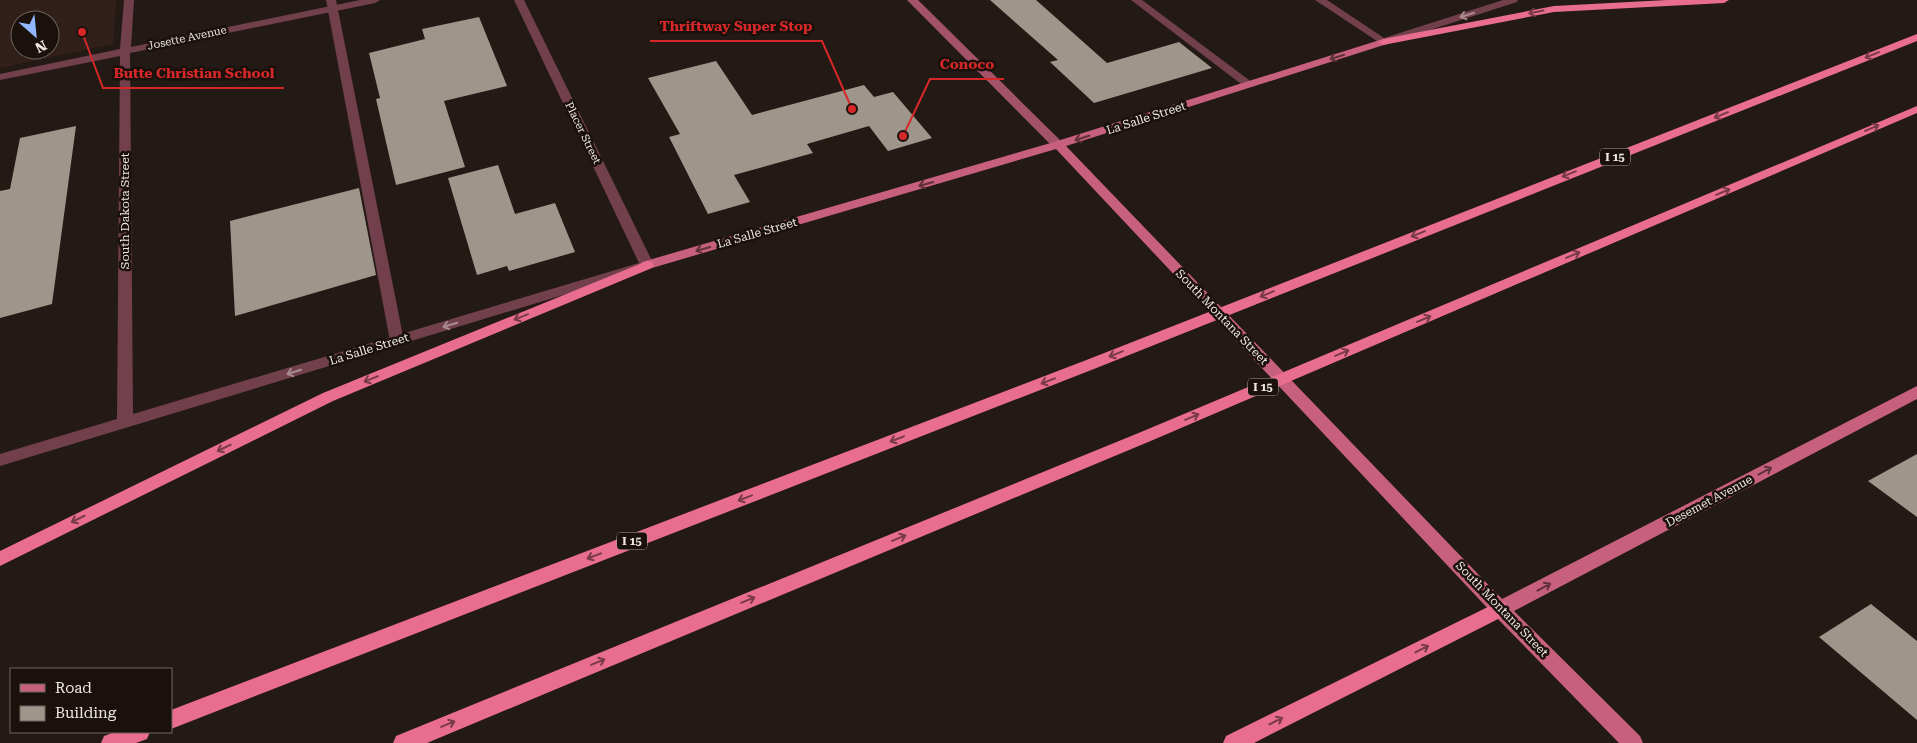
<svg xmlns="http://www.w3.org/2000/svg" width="1917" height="743" font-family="'Roboto Serif',serif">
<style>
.built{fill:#31201a;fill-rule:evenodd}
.building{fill:#9e968b}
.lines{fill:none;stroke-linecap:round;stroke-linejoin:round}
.lane{fill:#72404d;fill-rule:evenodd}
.street{fill:#72404d;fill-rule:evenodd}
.secondary{fill:#a25269;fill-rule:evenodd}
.primary{fill:#c7607e;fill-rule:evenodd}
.highway{fill:#e96c91;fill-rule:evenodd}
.oneway{stroke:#773a48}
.oneway2{stroke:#a98a90}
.oneway3{stroke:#5f313a}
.labels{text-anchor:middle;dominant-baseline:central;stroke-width:5;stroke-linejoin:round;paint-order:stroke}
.far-street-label{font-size:11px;fill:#ede5e2;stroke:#1a110c}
.shield{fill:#1a110c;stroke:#aea5a2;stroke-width:1}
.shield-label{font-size:11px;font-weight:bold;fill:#ede5e2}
.street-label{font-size:12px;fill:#ede5e2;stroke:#1a110c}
.leader{fill:none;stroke:#d62828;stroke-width:2}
.callout-dot{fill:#d62828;stroke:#1a110c;stroke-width:2}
.callout-label{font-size:14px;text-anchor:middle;font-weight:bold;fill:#d62828;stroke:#1a110c;stroke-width:5;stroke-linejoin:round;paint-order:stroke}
</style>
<rect width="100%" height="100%" fill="#241a15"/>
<path class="built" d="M0,0h116l-3,44 -113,24zM20,20h30v30h-30z"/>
<path class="building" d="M990,0h46l71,63 72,-21 33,26 -118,35 -44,-41 8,-2z
M479,17l28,69 -63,15 21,66 -69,18 -20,-86 4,-1 -11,-45 56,-14 -3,-10z
M716,61l36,54 112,-30 10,12 19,-5 39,46 -44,13 -19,-25 -62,18 6,9 -79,22 16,27 -42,12 -39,-77 11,-3 -32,-56z
M76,126l-24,178 -52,14v-127l10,-2 10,-51z
M498,165l17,49 40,-11 20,49 -66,19 -2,-5 -30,9 -29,-97z
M359,188l17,87 -141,41 -5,-95z
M1917,454v63l-49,-36z
M1871,604l46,37v79l-98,-83z"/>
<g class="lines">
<path class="lane" d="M326,0h10l68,341 -2,4 -5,1 -5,-1 -2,-4z
M1131,0h11l111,83 2,2 -2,2h-8z"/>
<path class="street" d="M124,0h10l-3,47 229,-47h20l-5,3 -245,50 3,361 506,-151 -125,-263h10l130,265 -2,3 -652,198v-12l117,-35 3,-363 -120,24v-6l120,-25z
M1315,0h12l57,38 119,-38h15l-1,2 -134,43z"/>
<path class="secondary" d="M907,0h11l144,142 2,3 -2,3h-8z"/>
<path class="primary" d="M1383,39l5,3 -1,2 -321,102 436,453 415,-213v13l-403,212 126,125 3,7h-24l-125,-128 -438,-466 -404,119h-10l-2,-3 2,-3 412,-120z"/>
<path class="highway" d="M1667,0h62l-5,3 -170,9 -171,33 -5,-3 5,-3 171,-33z
M1917,34v7l-818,326 -928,362v-19l918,-351z
M1917,106v7l-764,327 -726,303h-34l3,-7 745,-304z
M647,261l5,1 2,3 -2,3 -319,133 -333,165v-15l323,-158z
M1500,601l6,2 3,6 -3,6 -252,128h-31l3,-7z
M115,732h35l-3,7 -11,4h-35l3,-7z"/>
</g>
<defs><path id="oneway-shaft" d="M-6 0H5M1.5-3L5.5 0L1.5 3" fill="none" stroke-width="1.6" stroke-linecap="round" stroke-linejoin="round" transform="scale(1.25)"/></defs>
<g class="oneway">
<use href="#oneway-shaft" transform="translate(1536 12) rotate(169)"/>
<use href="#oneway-shaft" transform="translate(1872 55) rotate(158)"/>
<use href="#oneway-shaft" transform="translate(1721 115) rotate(158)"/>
<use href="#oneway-shaft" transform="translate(1872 128) rotate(-23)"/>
<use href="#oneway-shaft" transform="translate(1569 174) rotate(158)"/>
<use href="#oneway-shaft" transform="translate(1723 192) rotate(-23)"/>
<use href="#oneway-shaft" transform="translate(1418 234) rotate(158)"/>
<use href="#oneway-shaft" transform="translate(1573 255) rotate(-23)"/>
<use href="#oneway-shaft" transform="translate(1267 294) rotate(158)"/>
<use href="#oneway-shaft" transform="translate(521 317) rotate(158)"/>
<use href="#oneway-shaft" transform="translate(1424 319) rotate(-23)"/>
<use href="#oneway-shaft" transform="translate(1342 353) rotate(-23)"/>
<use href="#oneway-shaft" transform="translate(1116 354) rotate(158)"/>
<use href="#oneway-shaft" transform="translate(371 379) rotate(158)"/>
<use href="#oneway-shaft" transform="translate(1048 381) rotate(159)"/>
<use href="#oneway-shaft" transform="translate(1192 417) rotate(-23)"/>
<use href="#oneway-shaft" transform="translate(897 439) rotate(159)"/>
<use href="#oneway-shaft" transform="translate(224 448) rotate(154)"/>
<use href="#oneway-shaft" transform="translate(745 498) rotate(159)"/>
<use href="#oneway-shaft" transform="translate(78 519) rotate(154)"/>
<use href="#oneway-shaft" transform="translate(899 538) rotate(-22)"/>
<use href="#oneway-shaft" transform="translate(594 556) rotate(159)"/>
<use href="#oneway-shaft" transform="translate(748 600) rotate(-22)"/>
<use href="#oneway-shaft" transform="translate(1422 649) rotate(-27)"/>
<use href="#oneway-shaft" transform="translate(598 662) rotate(-22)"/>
<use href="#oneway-shaft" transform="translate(1276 721) rotate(-27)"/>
<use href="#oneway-shaft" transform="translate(448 724) rotate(-22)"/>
</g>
<g class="oneway2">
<use href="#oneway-shaft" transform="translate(1467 15) rotate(162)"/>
<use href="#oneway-shaft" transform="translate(450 325) rotate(163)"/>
<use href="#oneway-shaft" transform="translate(294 372) rotate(163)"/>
</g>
<g class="oneway3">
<use href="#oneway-shaft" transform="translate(1337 57) rotate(162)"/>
<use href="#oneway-shaft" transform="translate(1082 138) rotate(162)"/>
<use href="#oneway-shaft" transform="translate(926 184) rotate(164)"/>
<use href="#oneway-shaft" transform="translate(703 249) rotate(164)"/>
<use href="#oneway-shaft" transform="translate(1765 471) rotate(-28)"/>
<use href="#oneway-shaft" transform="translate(1544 587) rotate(-28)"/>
</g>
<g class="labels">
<g class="far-street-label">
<text transform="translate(187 38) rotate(-12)">Josette Avenue</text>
<text transform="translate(583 133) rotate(64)">Placer Street</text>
</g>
<g class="shield">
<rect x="1600" y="148.5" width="30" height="17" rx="4"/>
<rect x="1248" y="378.5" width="30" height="17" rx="4"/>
<rect x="617" y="532.5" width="30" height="17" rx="4"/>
</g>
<g class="shield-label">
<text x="1615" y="157">I 15</text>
<text x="1263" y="387">I 15</text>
<text x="632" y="541">I 15</text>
</g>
<g class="street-label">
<text transform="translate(1146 118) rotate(-18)">La Salle Street</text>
<text transform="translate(125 211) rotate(-90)">South Dakota Street</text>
<text transform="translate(757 233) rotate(-16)">La Salle Street</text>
<text transform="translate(1222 317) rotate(46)">South Montana Street</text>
<text transform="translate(369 349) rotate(-17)">La Salle Street</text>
<text transform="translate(1709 501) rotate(-28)">Desemet Avenue</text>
<text transform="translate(1502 609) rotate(46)">South Montana Street</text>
</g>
</g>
<path class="leader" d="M852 109L822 41H650M903 136L930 79H1004M82 32L103 88H284"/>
<g class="callout-dot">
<circle cx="852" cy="109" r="5"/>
<circle cx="903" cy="136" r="5"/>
<circle cx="82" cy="32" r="5"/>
</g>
<g class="callout-label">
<text x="736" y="31">Thriftway Super Stop</text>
<text x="967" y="69">Conoco</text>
<text x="194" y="78">Butte Christian School</text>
</g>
<rect x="10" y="668" width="162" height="65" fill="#1a110c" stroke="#6e6662"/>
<rect x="20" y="684" width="25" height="8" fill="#c7607e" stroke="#6e6662"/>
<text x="55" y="693" font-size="15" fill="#ede5e2">Road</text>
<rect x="20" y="706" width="25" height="15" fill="#9e968b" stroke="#6e6662"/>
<text x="55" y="718" font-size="15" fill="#ede5e2">Building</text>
<g transform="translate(35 35) rotate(153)"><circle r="24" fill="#1a110c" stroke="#6e6662"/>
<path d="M0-4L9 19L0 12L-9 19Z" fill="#92b7fd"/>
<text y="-8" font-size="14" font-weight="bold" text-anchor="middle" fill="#ede5e2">N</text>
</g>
</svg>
